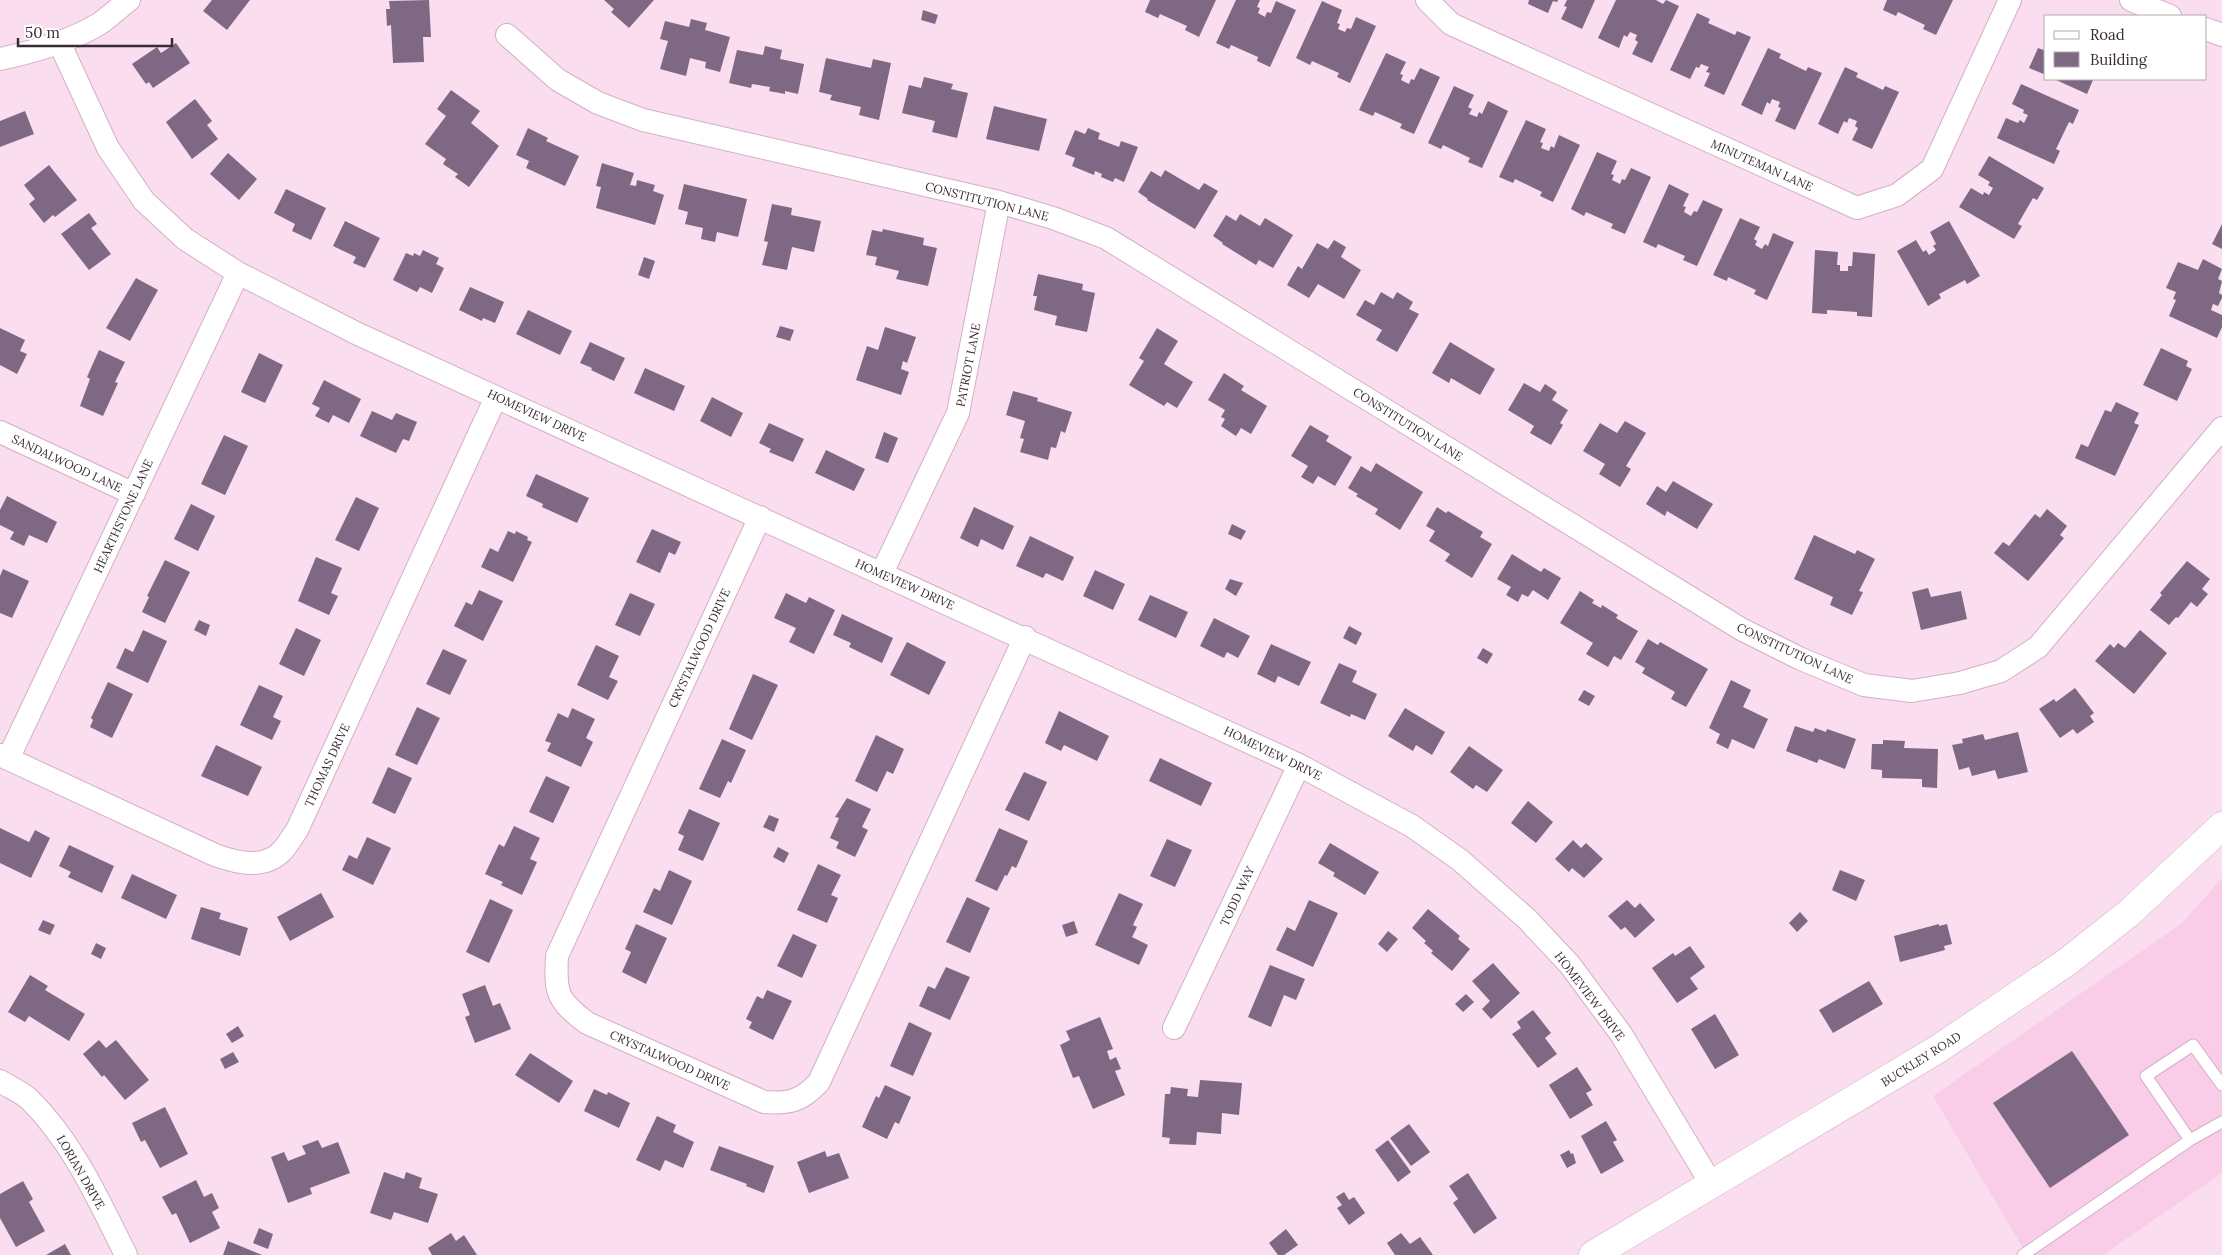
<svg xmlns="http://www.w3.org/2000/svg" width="2222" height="1255" font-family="Lora,serif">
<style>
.built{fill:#f9cde8}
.building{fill:#7f6883}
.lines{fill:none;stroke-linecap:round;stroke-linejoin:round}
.service-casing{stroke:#d3afc5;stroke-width:13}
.minor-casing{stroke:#d3afc5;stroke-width:24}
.tertiary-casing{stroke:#d3afc5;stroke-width:29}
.service{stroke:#fff;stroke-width:11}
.minor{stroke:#fff;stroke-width:22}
.tertiary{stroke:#fff;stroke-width:28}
.labels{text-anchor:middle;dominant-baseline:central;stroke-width:5;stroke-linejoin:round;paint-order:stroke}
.street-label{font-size:12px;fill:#392b34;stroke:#fff}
</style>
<rect width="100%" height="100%" fill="#fbddf0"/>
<path class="built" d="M2222,878v295l-119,82h-76l-94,-159 249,-173z"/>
<path class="building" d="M212,0h38l-23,30 -24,-19z
M429,0l2,37h-8l1,25 -31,1 -2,-38 -4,1 -1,-17h4l-1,-8z
M604,0h50l-25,28 -18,-16 3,-3z
M1150,0h66l-17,37 -14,-7 2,-4 -27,-12 -2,4 -13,-6z
M1236,0h24l-3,7 3,1 -2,5 7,4 2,-5 4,1 5,-12 20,9 -26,57 -13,-6 1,-4 -27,-12 -2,4 -13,-6z
M1529,0h29l-1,2 -4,-1 -5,12 -20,-9z
M1567,0h28l-13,29 -21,-10 6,-12 -3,-1z
M1616,0h40l7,4 3,-4 13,6 -27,57 -20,-9 6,-12 -3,-2 2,-5 -7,-3 -3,5 -3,-2 -5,13 -21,-10z
M1887,0h66l-17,35 -13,-6 2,-4 -27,-13 -2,4 -13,-6z
M1322,1l20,9 -5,13 3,1 -2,5 7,3 2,-4 4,1 5,-12 20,9 -26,57 -13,-6 2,-4 -27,-12 -2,4 -14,-7z
M923,10l15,5 -3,9 -14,-4z
M1697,13l13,6 -2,4 27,12 2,-4 14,6 -27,58 -20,-9 6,-13 -4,-1 3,-5 -8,-3 -2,4 -3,-1 -6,12 -20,-9z
M691,19l16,4 -2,7 25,7 -10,35 -15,-4 1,-6 -16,-4 -4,18 -26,-7 8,-28 -8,-2 5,-18 24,6z
M176,43l14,20 -37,25 -4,-6 -3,2 -14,-20 25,-17 4,6z
M765,46l17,4 -2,9 24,5 -6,30 -13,-3v3l-16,-3 1,-4 -18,-3 -1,4 -22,-5 8,-33 26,5z
M1768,48l13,6 -2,4 27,13 2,-4 14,6 -27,57 -20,-9 6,-13 -3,-1 2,-5 -8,-3 -2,5 -3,-2 -5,13 -21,-10z
M2038,48l8,3v24l-17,-7z
M1386,53l20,9 -6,12 3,1 -2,5 8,4 2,-5 3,1 6,-12 20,9 -26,57 -14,-6 2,-4 -27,-12 -2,4 -14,-6z
M826,58l45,10 2,-9 18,4 -12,57 -20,-5 2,-8 -31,-7 2,-5 -13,-3z
M1845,67l13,6 -2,4 27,13 2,-4 14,6 -27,57 -20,-9 6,-12 -3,-2 2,-5 -8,-3 -2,5 -3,-2 -6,13 -20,-10z
M924,77l29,7 -2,5 17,4 -11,45 -25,-6 3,-11 -33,-8 7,-28 12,3z
M2054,79h35l4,1 -6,14z
M2021,84l58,26 -6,14 -4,-2 -13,27 4,2 -6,13 -57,-26 9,-20 12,5 2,-3 4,3 4,-8 -5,-2 1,-3 -12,-6z
M1454,86l20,9 -6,12 4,2 -3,5 8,3 2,-5 3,2 6,-13 20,10 -26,57 -14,-6 2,-4 -27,-13 -2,4 -13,-6z
M451,90l29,21 -9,12 28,23 -30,41 -14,-10 3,-3 -15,-10 3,-5 -21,-15 21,-28 -9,-7z
M195,99l17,22 -5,4 11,14 -26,20 -26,-37z
M994,106l53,13 -8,32 -53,-12z
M25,111l9,23 -34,13v-26z
M1526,120l20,9 -6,13 3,1 -2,5 8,3 2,-5 3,2 5,-13 21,10 -27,57 -13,-6 2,-4 -27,-13 -2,4 -14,-6z
M528,128l20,10 -2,3 33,15 -14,30 -39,-18 3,-7 -13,-6z
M1088,128l12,5 -2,6 21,8 2,-6 17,6 -14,35 -9,-4 -2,4 -12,-5 1,-3 -7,-3 -1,4 -22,-9 3,-8 -10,-4 10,-24 10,4z
M1597,152l20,9 -6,13 3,1 -2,5 8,4 2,-5 3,1 6,-12 20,9 -26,57 -14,-6 2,-4 -27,-12 -2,4 -13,-7z
M228,153l29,26 -18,21 -29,-26z
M1989,156l55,32 -7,12 -4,-2 -15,26 4,2 -8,13 -55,-32 12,-19 12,7 1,-3 5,3 4,-7 -5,-3 2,-3 -12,-7z
M602,163l32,10 -4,12 6,1 1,-6 18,5 -2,6 11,4 -9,30 -59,-17 5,-21 -5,-1z
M49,165l28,35 -22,17 -2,-2 -9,8 -15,-19 6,-5 -11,-14z
M1165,170l34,20 5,-7 14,8 -23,38 -48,-29 1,-1 -10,-7 13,-21 10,6z
M684,184l63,15 -9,38 -21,-5 -2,10 -14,-3 2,-11 -18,-4 3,-12 -10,-3z
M1669,184l20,10 -6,12 3,1 -2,5 7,4 3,-5 3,1 6,-12 20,9 -26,57 -14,-6 2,-4 -27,-12 -2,4 -13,-6z
M286,189l40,19 -15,32 -19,-9 3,-7 -21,-11z
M772,204l20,4 -1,7 30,6 -7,31 -22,-5 -5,23 -25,-5 6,-23 -4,-1z
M89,213l8,11 -6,4 20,26 -22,16 -28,-36z
M1240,214l20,12 5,-8 28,17 -20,33 -14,-8 -3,5 -34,-21 1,-1 -10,-7 13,-21 10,6z
M1740,218l20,9 -6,12 3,2 -2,4 7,4 3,-5 3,2 5,-13 21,9 -27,58 -13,-6 2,-4 -28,-13 -1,4 -14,-6z
M345,221l35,17 -15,30 -12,-5 3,-6 -23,-11z
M1949,221l31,55 -13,8 -2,-4 -26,14 2,4 -13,8 -31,-55 19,-11 7,12 3,-2 3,5 7,-5 -3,-4 3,-2 -6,-12z
M2222,224v25l-10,-5z
M883,229l41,9 -1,7 14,3 -9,38 -32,-7 3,-8 -24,-6 2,-8 -11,-2 6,-25 10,2z
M1334,240l12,7 -5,10 20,13 -17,29 -26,-15 -9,14 -22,-13 11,-19 4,3 15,-26 11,6z
M423,250l16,8 -3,6 8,4 -12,25 -12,-6 -3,5 -24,-12 13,-27 7,3 1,-3 6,3z
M1815,250l23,2 -1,13h3v6h8v-5h4l1,-14 22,2 -3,63 -15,-1v-4l-30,-2v4l-15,-1z
M644,257l11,4 -6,18 -11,-4z
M2203,259l19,10 -4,10 4,2 -3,12 3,2v3l-4,8 -5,-2 -2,6 11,5v12l-5,11 -48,-22 7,-16 -3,-1 3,-7 -10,-4 12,-26 20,8z
M1038,274l45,10 -1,6 13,3 -8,39 -32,-7 2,-9 -23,-6 3,-14h-4z
M136,278l22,12 -28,51 -24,-13z
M470,287l34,15 -9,21 -12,-5 -1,3 -23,-11z
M1381,292l12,7 4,-7 16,10 -4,7 10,5 -22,38 -21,-12 6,-10 -26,-15 9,-15 9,5z
M528,310l44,21 -12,24 -44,-21z
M780,326l14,4 -4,11 -14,-4z
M885,327l31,10 -9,26 -4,-2 -2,8 8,3 -8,23 -45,-15 11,-34 11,4z
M0,328l25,12 -5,11 7,3 -10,20 -17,-9z
M1157,328l21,13 -14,23 29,18 -16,26 -10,-6 -3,4 -35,-21 15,-24 -5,-3z
M590,342l35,16 -11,23 -23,-11 1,-2 -12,-5z
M1450,342l45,27 -15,26 -29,-17 -2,5 -17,-10z
M2161,348l27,13 -2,5 6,3 -15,32 -34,-16z
M99,350l26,12 -10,20 3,1 -15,33 -23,-10 10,-27 -3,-2z
M259,353l24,12 -18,38 -24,-11z
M645,368l40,18 -11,25 -40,-18z
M1224,373l20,13 -3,4 26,16 -16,28 -10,-6 -5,8 -15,-10 4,-7 -4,-2 4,-7 -17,-10z
M324,380l37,19 -12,24 -16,-8 -4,8 -14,-7 5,-8 -8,-4z
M1524,383l16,9 5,-8 12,8 -5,8 16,10 -8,13 3,2 -12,20 -21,-12 4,-7 -26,-16z
M1013,391l25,7 -1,3 35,11 -7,21 -4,-2 -5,17 -5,-1 -3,13 -28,-8 4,-13 -4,-1 5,-17 -19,-6z
M712,397l31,16 -12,24 -31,-16z
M2116,402l23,11 -5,10 5,2 -24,51 -40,-18 6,-14 7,3 17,-37 6,2z
M372,411l20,9 4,-7 21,9 -8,19 -6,-2 -7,14 -36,-17z
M1625,421l21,12 -20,33 5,3 -11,18 -21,-13 6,-10 -22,-13 17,-28 17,10z
M769,423l35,16 -11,23 -24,-10 2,-3 -12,-6z
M1310,425l19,11 -3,5 26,16 -17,29 -17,-10 -5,8 -12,-7 7,-11 -17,-10z
M884,432l14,6 -10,25 -13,-5z
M224,435l24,11 -23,49 -24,-11z
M826,450l39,19 -11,22 -39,-18z
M1376,463l47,29 -23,38 -25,-16 3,-5 -22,-13 2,-2 -10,-6 13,-22 10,6z
M536,474l53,24 -12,25 -35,-16 1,-3 -17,-8z
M1673,481l40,23 -16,25 -30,-18 -2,5 -19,-12 11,-18 9,6z
M7,496l50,26 -10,21 -18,-8 -5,11 -14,-7 4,-7 -14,-7v-15z
M356,497l23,11 -20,43 -24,-11z
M191,504l24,12 -17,35 -24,-12z
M974,507l40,19 -11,24 -22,-11 -3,8 -18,-9z
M1437,507l9,6 2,-2 35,21 -3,5 12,7 -20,34 -27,-17 5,-7 -21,-13 6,-10 -9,-5z
M2047,509l20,17 -7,9 4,3 -36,43 -34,-28 9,-11 6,4 26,-32 5,4z
M1232,524l14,7 -5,9 -13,-6z
M652,529l29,13 -6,13 -6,-3 -9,21 -24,-11z
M508,531l7,3 1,-3 12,6 -1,3 5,2 -19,40 -32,-15 9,-19 8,4z
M1814,535l41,19 2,-4 18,9 -16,32 4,1 -11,23 -22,-10 3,-8 -39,-18z
M1030,536l44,21 -11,24 -17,-8 -3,5 -27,-12z
M1512,554l29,18 3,-4 17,10 -13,22 -15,-10 -5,7 -6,-3 -4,8 -12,-7 5,-8 -14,-8z
M316,557l26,11 -11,25 7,3 -9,19 -31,-14z
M165,560l25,12 -25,51 -23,-11 7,-15 -2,-1z
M2187,561l23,18 -8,10 6,5 -11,13 -6,-5 -13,16 -2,-1 -7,8 -19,-15 12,-15 -2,-2z
M3,569l26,12 -17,37 -12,-5v-37z
M1095,570l30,14 -12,26 -30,-14z
M1230,579l13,4 -7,13 -11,-7z
M1928,588l3,9 30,-6 6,28 -46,11 -9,-38z
M479,590l24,11 -20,40 -29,-15 12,-24 6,3z
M1580,591l14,9 -2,3 9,5 1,-3 16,10 -2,3 22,13 -17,29 -7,-4 -6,11 -22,-13 7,-11 -33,-20z
M630,593l25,11 -15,32 -25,-11z
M786,593l20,10 3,-6 26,13 -21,44 -25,-12 7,-14 -22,-10z
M1150,595l38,17 -12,26 -38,-18z
M842,614l51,24 -11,25 -33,-16 2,-4 -18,-8z
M1214,618l36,18 -12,22 -11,-6 -3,6 -24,-12z
M199,620l11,5 -4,11 -12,-6z
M1349,626l13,7 -6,12 -13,-7z
M296,628l25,12 -17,36 -25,-12z
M143,630l24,11 -19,42 -32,-15 9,-20 8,4z
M2140,630l27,23 -33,41 -39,-33 15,-17 4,4 4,-5 7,5z
M1648,639l10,6 2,-3 48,27 -22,38 -15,-8 4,-7 -33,-19 3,-5 -10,-6z
M907,642l39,20 -17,33 -39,-20z
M1271,644l40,18 -12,24 -21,-10 -3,7 -18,-9z
M596,645l23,11 -10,21 9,4 -10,19 -31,-15z
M1483,648l10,6 -6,10 -10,-6z
M443,649l24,11 -17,35 -24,-11z
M1339,663l18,8 -5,11 25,12 -12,26 -14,-6 -1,3 -30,-14z
M753,674l25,11 -26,55 -23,-11z
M1731,680l20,10 -8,17 25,12 -14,30 -22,-10 -4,10 -12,-6 4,-9 -11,-6z
M108,682l25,12 -21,44 -22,-11 3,-7 -2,-2z
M259,685l24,11 -10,21 8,4 -9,19 -32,-15z
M2075,688l19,25 -4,3 4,6 -17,12 -4,-5 -13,9 -21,-29 15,-10 2,3z
M1584,690l11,6 -6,10 -11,-6z
M417,707l23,11 -23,47 -22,-10z
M572,708l23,11 -9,19 7,4 -12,25 -34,-16 4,-8 -6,-2 13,-28 10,5z
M1405,708l40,24 -13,23 -16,-10 -3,6 -25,-15z
M1059,711l50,25 -12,25 -33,-16 -3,6 -16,-8z
M1795,726l18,6 2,-4 11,4 1,-3 29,10 -11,30 -26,-10 -2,4 -31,-12z
M2018,732l10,40 -30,7 -3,-9 -23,6 -3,-9 -10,3 -7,-25 11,-2 -1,-4 21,-5 2,6z
M876,735l28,14 -11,25 -6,-3 -10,21 -22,-11z
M722,739l24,11 -15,33 -3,-2 -8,17 -21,-9z
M1883,740l22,1 -1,7 34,1 -1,39 -15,-1v-8l-40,-1v-8l-11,-1 1,-25h11z
M216,745l46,22 -14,29 -47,-20z
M1469,746l34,24 -16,22 -11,-7 -3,4 -23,-17z
M1160,758l52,25 -11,23 -52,-25z
M388,767l24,11 -17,36 -23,-11z
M1024,772l23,10 -18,39 -24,-11z
M546,776l24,11 -17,36 -24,-11z
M847,798l24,11 -9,18 6,3 -13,27 -19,-9 3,-6 -9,-4 9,-20 -4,-1z
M1528,801l25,21 -17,21 -25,-20z
M689,809l31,14 -17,38 -25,-11 6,-14 -6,-3z
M769,815l10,4 -5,13 -11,-5z
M514,826l26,12 -10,21 7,3 -15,33 -21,-10 2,-3 -18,-8 14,-30 5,3z
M0,828l29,14 6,-12 15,8 -19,40 -31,-15z
M999,828l29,13 -12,27 -4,-2 -5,10 -2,-1 -8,16 -22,-10z
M367,837l24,11 -18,37 -31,-15 7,-15 8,4z
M1167,839l25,11 -17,37 -25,-11z
M1573,840l8,8 5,-5 17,16 -19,19 -12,-10 -3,4 -14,-13z
M1330,843l49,29 -14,23 -32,-19 2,-3 -17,-10z
M69,845l45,21 -12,27 -34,-16 3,-5 -12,-6z
M778,847l11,6 -5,10 -11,-6z
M818,864l23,11 -10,20 7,3 -11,25 -30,-13z
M669,870l23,11 -20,44 -29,-13 11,-24 6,3z
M1840,870l25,10 -9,21 -24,-11z
M132,874l45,21 -11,24 -45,-21z
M321,893l13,24 -44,24 -13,-24z
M1119,893l24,11 -10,21 4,2 -5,10 16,8 -9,20 -44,-20z
M967,897l23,11 -20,45 -24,-11z
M490,899l23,11 -24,53 -23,-11z
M1309,900l29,13 -25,54 -37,-17 11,-23 8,4z
M1627,900l8,8 5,-5 15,17 -20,18 -10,-11 -4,3 -13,-14z
M201,907l20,6 -2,6 29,9 -8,28 -49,-17z
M1428,909l32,27 -2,3 12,10 -18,22 -21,-18 2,-2 -9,-8 2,-2 -14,-13z
M1800,912l8,9 -11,11 -8,-9z
M43,920l12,5 -5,10 -12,-5z
M1074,921l4,12 -12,4 -4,-12z
M636,924l31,14 -21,46 -24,-12 9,-20 -6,-3z
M1939,924v2l8,-2 5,20 -8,2 1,4 -45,12 -6,-26z
M1388,931l10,8 -11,13 -9,-8z
M793,934l24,11 -15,33 -25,-12z
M96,943l10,5 -5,11 -10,-5z
M1690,946l15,21 -15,11 8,11 -21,14 -25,-35 21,-15 2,3z
M1493,963l27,30 -29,26 -9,-10 8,-8 -18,-20z
M1270,965l35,14 -9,21 -12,-5 -13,32 -23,-10z
M946,967l24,10 -20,43 -31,-14 9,-20 7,3z
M30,975l18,11 -3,4 40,24 -16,27 -40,-25 -4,6 -17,-10z
M1869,981l14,23 -50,29 -14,-23z
M485,985l8,21 7,-3 11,26 -36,14 -10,-26 5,-2 -8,-21z
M767,990l25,11 -19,39 -24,-12 3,-6 -6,-3 11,-23 6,3z
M1466,994l8,8 -11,10 -8,-8z
M1533,1010l18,23 -6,5 12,16 -19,14 -26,-34 9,-6 -4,-6z
M1715,1014l24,41 -24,14 -24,-40z
M1100,1017l13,32 -6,2 3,9 6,-3 5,12 -6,2 10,24 -32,14 -14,-33 -6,2 -13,-33 10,-5 -4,-9z
M909,1022l23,11 -19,43 -23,-10z
M238,1026l6,10 -12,7 -6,-9z
M99,1040l7,8 10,-8 33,40 -24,20 -21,-25 -2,2 -19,-23z
M2072,1051l57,84 -79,53 -57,-85z
M233,1052l6,10 -14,7 -5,-10z
M530,1053l43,28 -14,22 -44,-28z
M1577,1067l15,23 -6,3 7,12 -23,14 -21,-34z
M1200,1080l42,3 -3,32 -17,-2 -1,21 -24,-2 -1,13 -27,-1 1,-6 -8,-1 3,-43h5l1,-7 17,2 -1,7 11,1z
M885,1085l26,12 -12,27 -4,-2 -8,17 -25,-12 14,-31 3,2z
M594,1089l13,6 1,-3 22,11 -11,25 -35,-17z
M165,1107l23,47 -28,14 -15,-28 -4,2 -9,-19z
M657,1116l19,9 -3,7 21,10 -11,26 -18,-8 -5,11 -24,-11z
M1606,1121l11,19 -4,2 11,19 -23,13 -20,-38z
M1409,1124l21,28 -19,14 -21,-28z
M318,1140l4,8 16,-6 12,31 -40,15 2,6 -24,9 -17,-46 13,-5 4,9 18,-7 -4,-8z
M1388,1140l23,32 -13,10 -23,-32z
M719,1146l55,20 -10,27 -18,-7 1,-2 -37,-14z
M1569,1150l2,4 2,-1 3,10 -9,5 -7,-13z
M825,1151l2,6 12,-4 10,25 -40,15 -12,-31z
M384,1172l20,7 2,-7 16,6 -3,10 19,6 -10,29 -34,-11 -3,8 -21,-7z
M1468,1173l29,45 -23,16 -21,-31 5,-4 -9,-13z
M196,1180l8,17 8,-4 7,15 -7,4 8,16 -30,15 -14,-30 -4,2 -10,-18z
M23,1181l10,18 -4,3 16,29 -29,16 -16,-29v-24z
M1344,1192l5,8 5,-3 11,16 -16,12 -12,-17 5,-3 -6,-8z
M259,1228l14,6 -5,15 -15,-6z
M1286,1229l12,16 -14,10h-6l-9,-12z
M451,1233l5,8 8,-6 13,20h-45l-4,-7z
M1401,1233l9,11 10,-7 13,18h-38l-8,-12z
M228,1241l34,14h-39z
M65,1244l6,11h-25z"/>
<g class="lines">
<g class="service-casing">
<path id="service" d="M2222,1085l-29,-40 -47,31 44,64 32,-18
M2023,1255l167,-115"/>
</g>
<g class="minor-casing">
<path id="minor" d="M1427,0l24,24 406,184 40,-13 35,-26 78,-169
M2131,0l39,16
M2206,29l16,6
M507,35l51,45 40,23 45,17 356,82 54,16 53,20 635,391 60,30 63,26 48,6 48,-8 41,-12 37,-24 184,-219
M59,42l49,106 36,53 41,38 53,34 120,61 941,431 113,61 48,34 67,59 43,46 51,69 91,151
M0,59c33,-7 69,-17 99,-35 10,-7 20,-16 30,-24
M0,432l134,62
M760,517l-203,439c-2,38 0,44 30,67l177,79c25,2 38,-1 55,-20l206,-445
M882,573l76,-160 41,-211
M0,755l215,100c22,8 50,15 68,-5 5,-6 9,-13 14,-20l199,-433
M8,759l230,-486
M1174,1028l125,-263
M0,1081c9,6 21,11 29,18 44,43 70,102 97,156"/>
</g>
<g class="tertiary-casing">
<path id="tertiary" d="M1593,1255l345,-206 129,-87 62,-49 93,-87"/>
</g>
<use href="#service" class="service"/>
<use href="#minor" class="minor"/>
<use href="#tertiary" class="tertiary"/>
</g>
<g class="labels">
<g class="street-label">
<text transform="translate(1762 165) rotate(24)">MINUTEMAN LANE</text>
<text transform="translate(987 201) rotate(14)">CONSTITUTION LANE</text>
<text transform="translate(968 365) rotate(-79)">PATRIOT LANE</text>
<text transform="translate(537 415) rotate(25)">HOMEVIEW DRIVE</text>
<text transform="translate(1408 424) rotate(32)">CONSTITUTION LANE</text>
<text transform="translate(67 463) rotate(25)">SANDALWOOD LANE</text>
<text transform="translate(123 516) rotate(-65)">HEARTHSTONE LANE</text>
<text transform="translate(905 584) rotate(24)">HOMEVIEW DRIVE</text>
<text transform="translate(699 648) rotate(-65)">CRYSTALWOOD DRIVE</text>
<text transform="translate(1795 653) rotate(25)">CONSTITUTION LANE</text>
<text transform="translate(1273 753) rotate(26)">HOMEVIEW DRIVE</text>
<text transform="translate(327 765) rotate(-65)">THOMAS DRIVE</text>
<text transform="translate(1237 896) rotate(-65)">TODD WAY</text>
<text transform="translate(1590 996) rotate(53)">HOMEVIEW DRIVE</text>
<text transform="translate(1921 1059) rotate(-32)">BUCKLEY ROAD</text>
<text transform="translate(670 1060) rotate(24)">CRYSTALWOOD DRIVE</text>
<text transform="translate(81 1172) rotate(60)">LORIAN DRIVE</text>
</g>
</g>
<rect x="2044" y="15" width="162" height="65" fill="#ffffff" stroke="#b0aaae"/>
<rect x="2054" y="31" width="25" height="8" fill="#ffffff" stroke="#b0aaae"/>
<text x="2090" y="40" font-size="15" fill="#392b34">Road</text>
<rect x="2054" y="52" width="25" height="15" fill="#7f6883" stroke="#b0aaae"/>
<text x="2090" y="65" font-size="15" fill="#392b34">Building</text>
<path d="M18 38v8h154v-8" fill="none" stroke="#392b34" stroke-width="2.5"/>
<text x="25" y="38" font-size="15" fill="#392b34" stroke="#ffffff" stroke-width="4" paint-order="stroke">50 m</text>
</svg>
